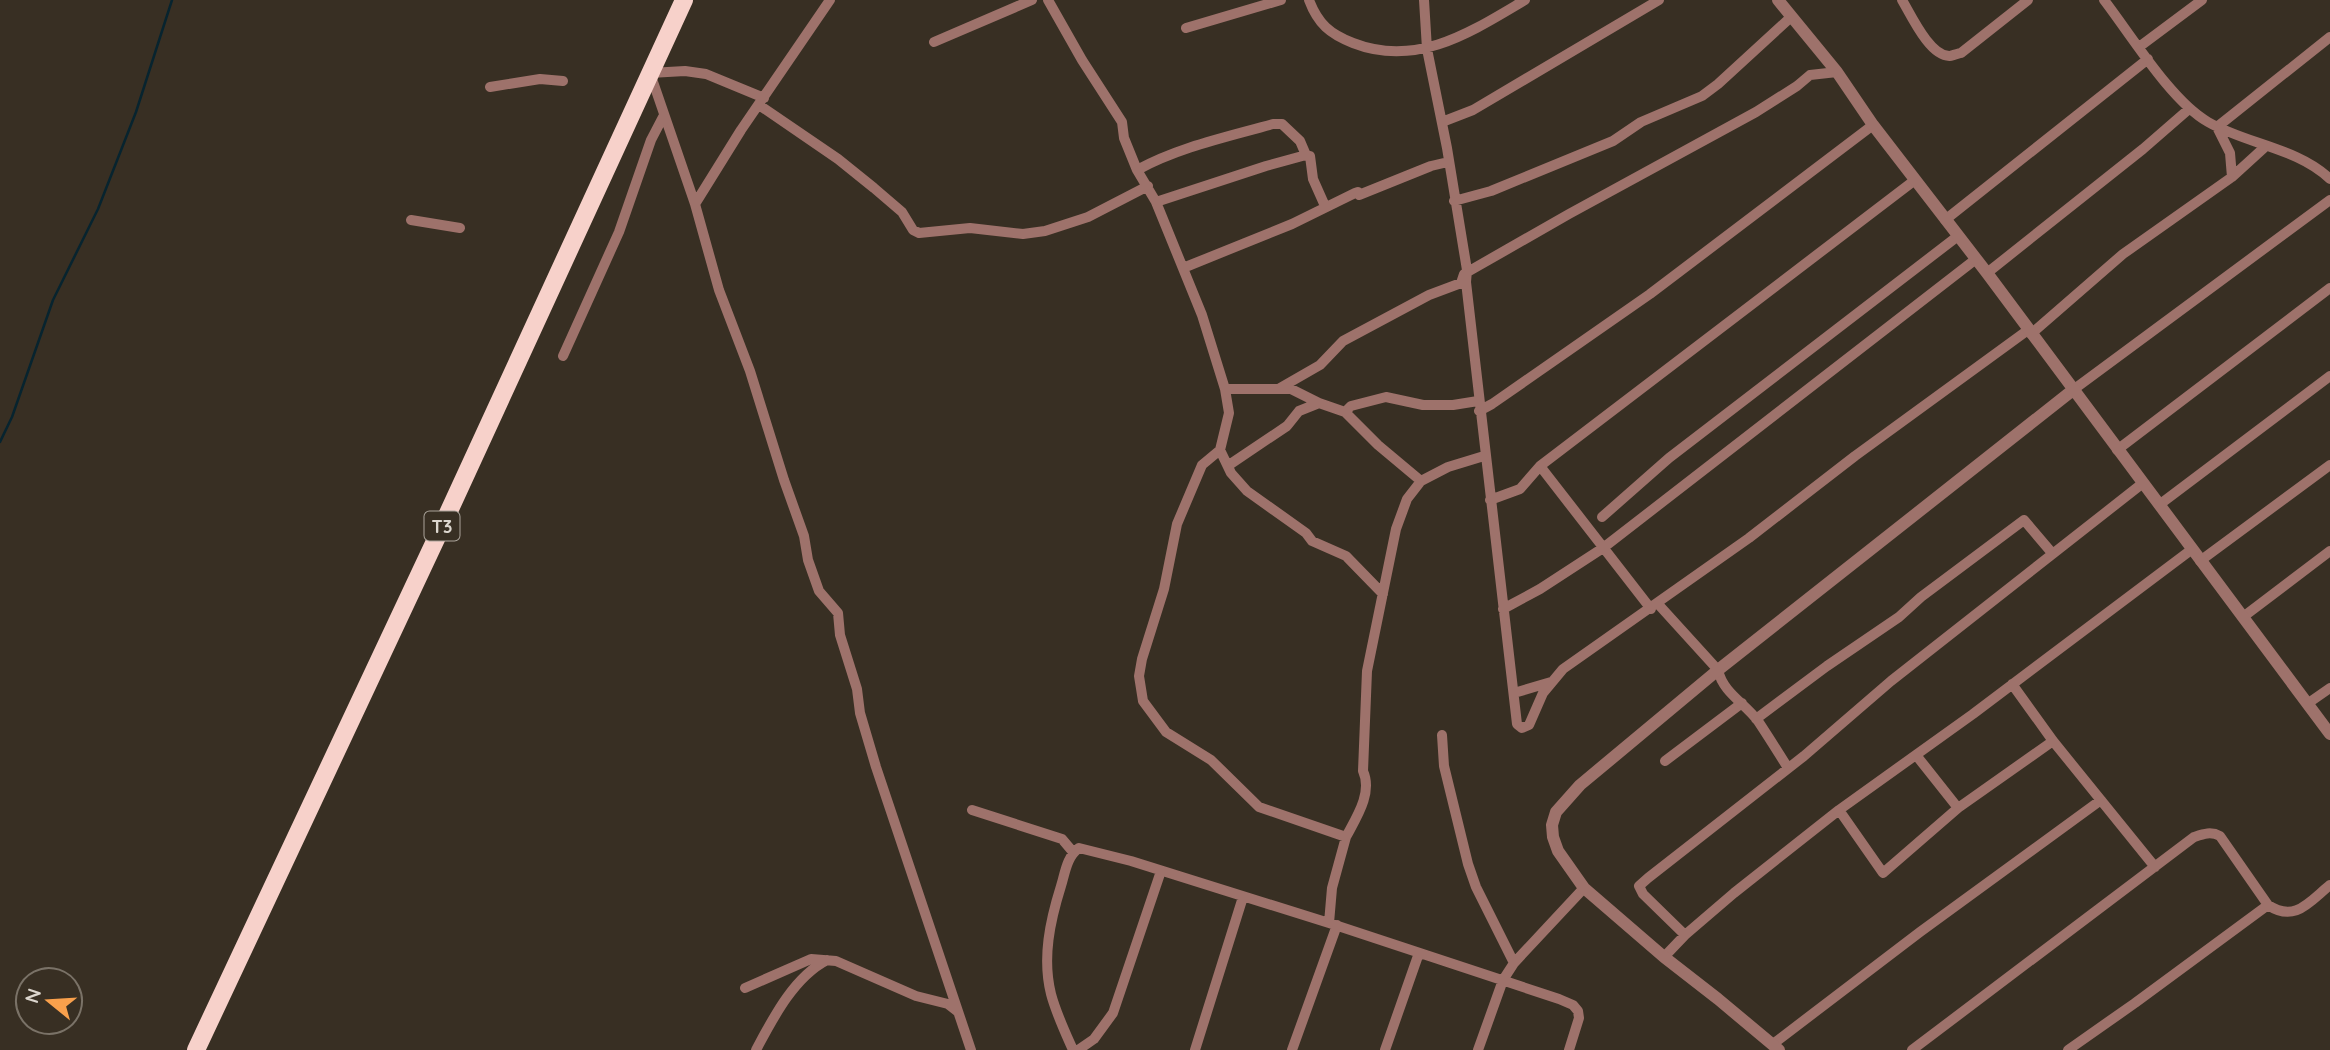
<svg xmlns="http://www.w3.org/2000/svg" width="2330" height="1050" font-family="Quicksand,sans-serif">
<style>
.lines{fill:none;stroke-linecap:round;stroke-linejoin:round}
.stream{stroke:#07242f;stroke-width:2.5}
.minor{stroke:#9e726b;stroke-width:10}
.tertiary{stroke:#9e726b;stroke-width:12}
.trunk{stroke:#f7d1ca;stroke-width:18}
.labels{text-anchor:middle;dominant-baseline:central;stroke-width:7;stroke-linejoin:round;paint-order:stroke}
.shield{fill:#382f23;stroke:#aba49b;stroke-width:2}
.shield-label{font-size:18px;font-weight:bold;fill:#dcd6ce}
</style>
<rect width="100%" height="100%" fill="#382f23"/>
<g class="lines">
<path class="stream" d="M0,442l12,-25 41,-117 45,-91 38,-97 36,-112"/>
<path class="minor" d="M1048,0l34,60 40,62 2,16 13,32 19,32 46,113 23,74 4,24 -9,37 -18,15 -25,59 -13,65 -22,70 -3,17 4,25 23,31 45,28 48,47 87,30c10,-19 27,-44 17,-66l4,-100 29,-142 11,-30 14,-18 27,-14 36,-11
M1309,0c9,24 21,34 44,43 64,25 118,-11 172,-43
M1424,0l3,49 20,99 20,122 -1,12 51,442 5,4 7,-3 14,-32 20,-24 186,-131 106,-82 173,-126
M1902,0c9,15 28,57 48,56 1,0 9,-3 11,-3l67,-53
M2104,0c27,35 67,101 104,122 38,22 90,26 122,57
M1186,28l95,-28
M934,42l98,-42
M2139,47l63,-47
M490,87l50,-8 23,2
M764,98l-58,-24 -21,-3 -35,2 45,131 24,86 31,81 34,109 20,56 4,24 11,31 19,22 2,22 17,54 3,24 16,54 95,283
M759,105l79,54 36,29 28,24 11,18 6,3 51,-5 53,6 22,-3 43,-14 60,-31
M1442,122l31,-12 186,-110
M1137,170c42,-23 90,-33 136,-46h9l18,17 6,14 4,1 3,23 12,27
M2232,177l-2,-24 -13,-26 113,-90
M1454,201l37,-10 122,-50 28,-19 61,-26 16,-12 73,-67
M1156,202l110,-36 40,-11
M695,204l46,-74 89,-130
M411,220l49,8
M1945,220l203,-161
M1183,268l109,-44 63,-31 3,-1 1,3 72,-29 17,-4
M1987,273l156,-124 46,-40
M2031,334l92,-80 109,-77 34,-31
M563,356l56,-124 32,-92 12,-23
M1280,388l40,-23 23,-24 86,-46 32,-12 3,-9 105,-60 187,-102 41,-26 13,-11 27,-3
M1225,389h66l28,14 26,9 33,33 43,36
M2073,390l257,-190
M1479,411l13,-7 158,-110 223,-169
M1345,412l6,-6 35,-9 37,8h30l25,-4
M1220,450l11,23 16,18 59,42 6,8 34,15 37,38
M2117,450l213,-162
M1229,465l58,-39 12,-15 20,-8
M1540,466l111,143
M1490,500l30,-11 20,-23 375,-286
M2159,505l171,-129
M1602,517l67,-59 289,-222
M2200,561l130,-96
M1658,604l60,66c5,23 27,33 40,51 10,15 20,31 30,47
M1503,609l37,-20 63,-41 373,-289
M2243,617l87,-66
M2012,684l41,57 102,126
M1514,693l37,-11
M2307,704l23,-16
M1756,719l71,-53 72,-49 22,-20 103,-77 28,33
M1442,735l2,31 24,98 8,23 38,76
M1916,755l42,53
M1665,761l77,-58
M972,810l90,29 11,13
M1839,810l44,63 75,-65 95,-67
M1329,923l3,-35 14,-51
M1685,935l-42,-41 -4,-8 9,-8 156,-122 87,-75 252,-198
M1664,957l21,-22 49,-42 105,-83 134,-96 218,-164
M745,988l66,-29 25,2 80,35 32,8 9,7
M1773,1044l147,-112 181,-132
M756,1050c17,-32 38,-73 71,-90
M1073,1050c-8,-18 -17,-37 -22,-56 -9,-36 -1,-73 10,-108 4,-13 6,-30 18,-38l52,13 198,62 230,76 14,6 5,6 1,7 -10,32
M1078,1050l16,-11 19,-26 48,-142
M1195,1050l48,-153
M1292,1050l45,-125
M1385,1050l34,-97
M1478,1050l25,-70 11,-17 70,-75
M1912,1050l282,-213c9,-3 17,-6 26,-1l48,69c27,18 41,-3 62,-20
M2068,1050l67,-47 133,-98"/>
<path class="tertiary" d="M1778,0l59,72 36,53 114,148 343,461
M1779,1050l-61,-51 -54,-42 -80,-69 -26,-37 -5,-14 -1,-12 4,-13 24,-27 138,-115 355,-280"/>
<path class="trunk" d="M196,1050l248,-528 240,-522"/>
</g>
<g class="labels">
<rect class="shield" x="424.5" y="511.5" width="35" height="29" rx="5"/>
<g class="shield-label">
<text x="442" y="526">T3</text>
</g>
</g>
<g transform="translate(49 1001) rotate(288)"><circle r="33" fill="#382f23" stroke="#7a7267" stroke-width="2"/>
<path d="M0-5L12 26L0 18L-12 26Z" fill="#f9a04c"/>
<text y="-10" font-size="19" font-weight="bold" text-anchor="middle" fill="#dcd6ce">N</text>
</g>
</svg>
